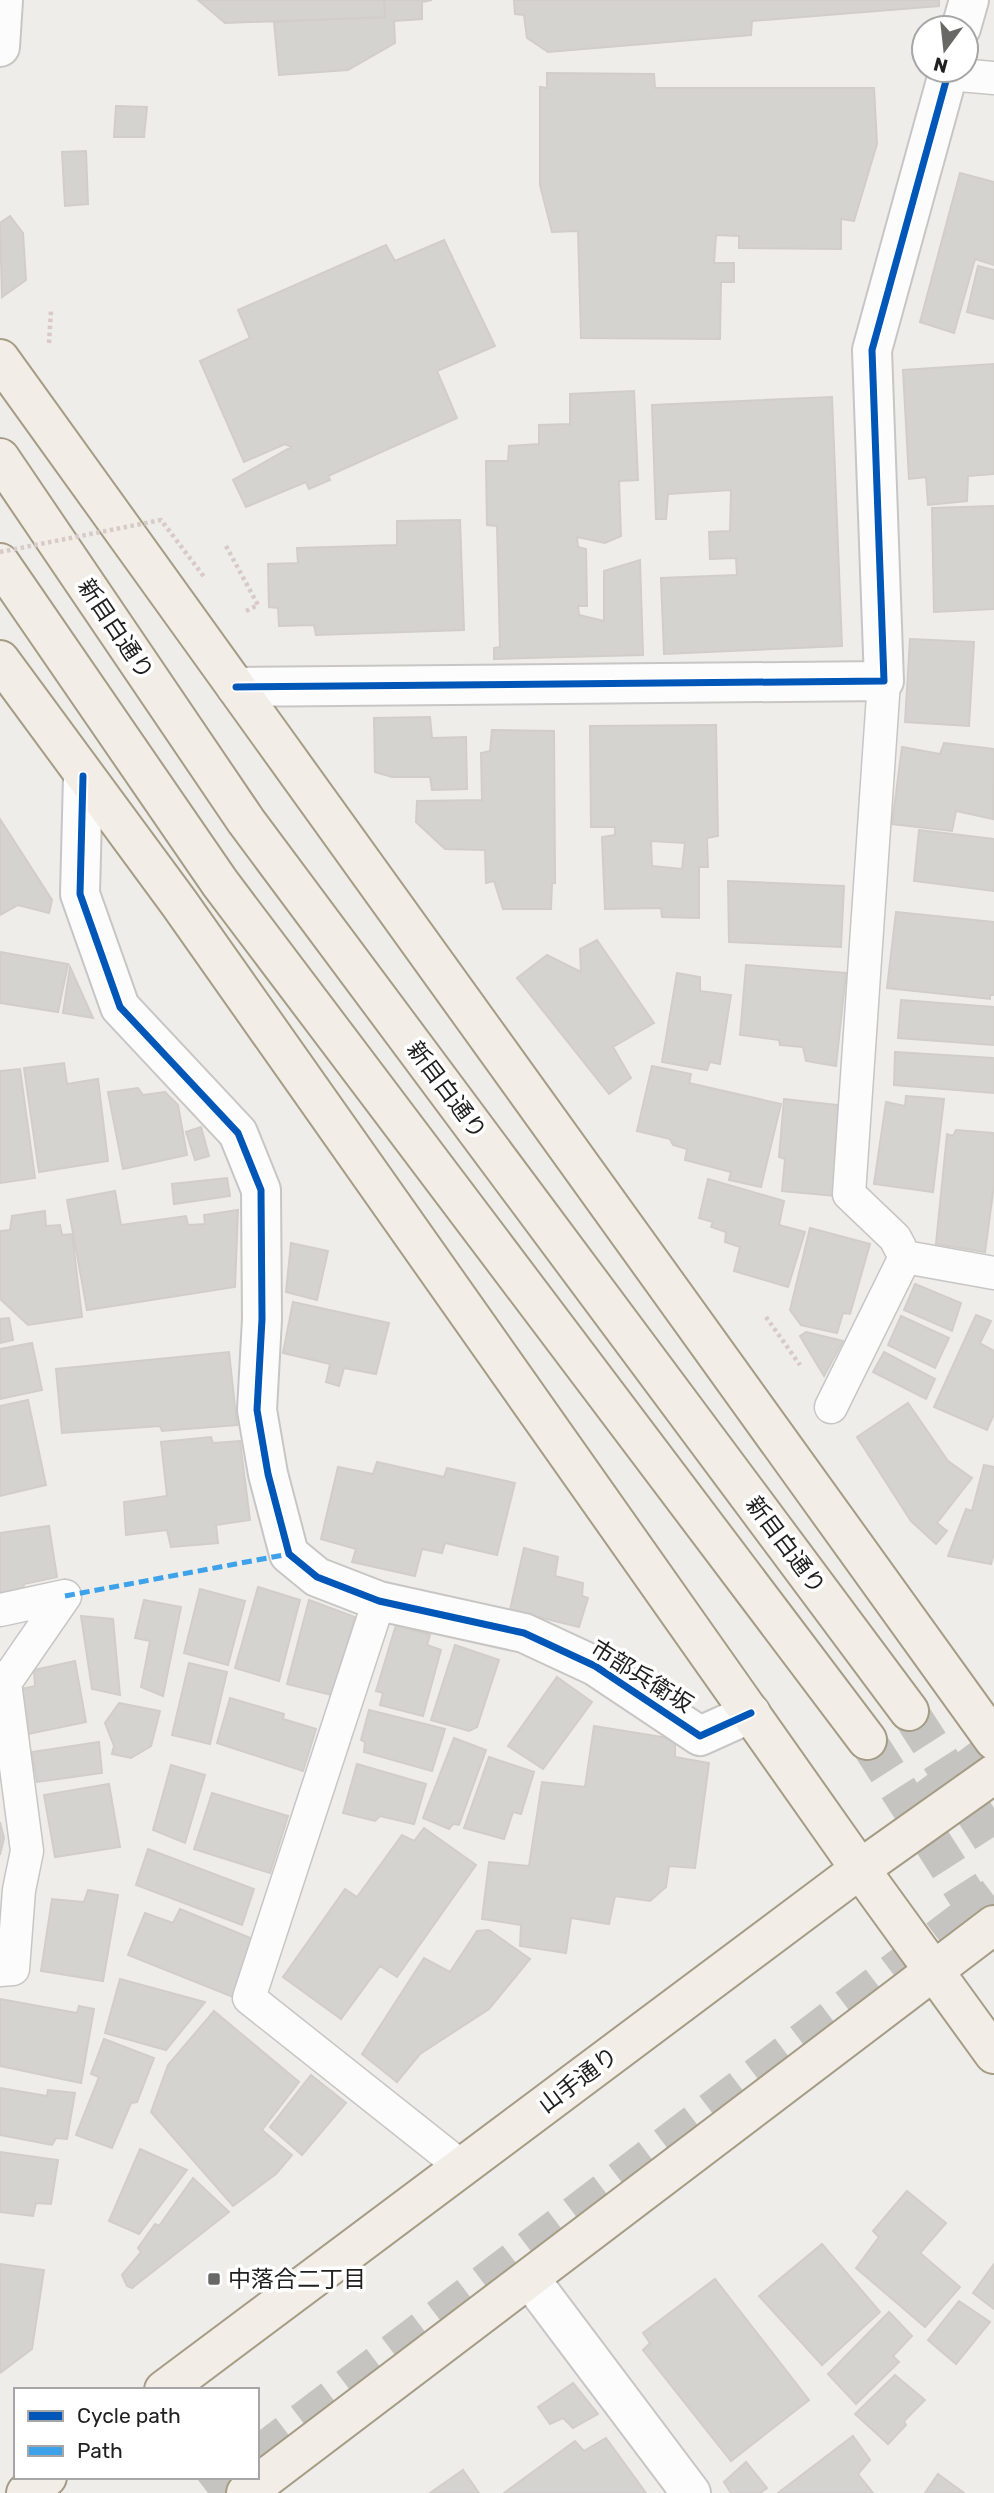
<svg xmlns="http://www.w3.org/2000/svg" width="994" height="2493" font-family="Rubik,'Noto Sans JP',sans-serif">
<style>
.building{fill:#d5d3d0;stroke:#d1ceca;stroke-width:2;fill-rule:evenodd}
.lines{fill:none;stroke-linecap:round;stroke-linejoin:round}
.primary-tunnel{stroke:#c5c4c1;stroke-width:38;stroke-dasharray:38 19;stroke-linecap:butt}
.motorway-tunnel{stroke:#c5c4c1;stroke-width:38;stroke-dasharray:38 19;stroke-linecap:butt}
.service-casing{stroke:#c7c6c5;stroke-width:35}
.minor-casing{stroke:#c7c6c5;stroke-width:42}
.primary-casing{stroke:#a59c85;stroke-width:42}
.path{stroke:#d7cac7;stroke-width:4.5;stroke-dasharray:3.5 3.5;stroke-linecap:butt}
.service{stroke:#fcfcfc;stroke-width:32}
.minor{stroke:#fcfcfc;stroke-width:38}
.primary{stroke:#f2ede6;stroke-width:38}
.path-bridge{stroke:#d7cac7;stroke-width:4.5;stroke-dasharray:3.5 3.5;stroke-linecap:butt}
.quiet{stroke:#3da2ea;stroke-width:5;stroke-dasharray:10 5;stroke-linecap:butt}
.cycleway-casing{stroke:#fff;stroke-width:11}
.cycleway{stroke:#0057b8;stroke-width:7}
.poi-dot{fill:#686866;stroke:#fff;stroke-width:2.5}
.labels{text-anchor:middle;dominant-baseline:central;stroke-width:7;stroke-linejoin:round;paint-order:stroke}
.street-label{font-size:23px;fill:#202020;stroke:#fff}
.poi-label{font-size:23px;fill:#202020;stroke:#fff;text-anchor:start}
</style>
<rect width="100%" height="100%" fill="#eeede9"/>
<path class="building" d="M198,0h186l1,17 -160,6z
M384,0h48l-10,2v17l-28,2 1,22 -47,27 -69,5 -5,-53 111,-5z
M514,0h425v6l-187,15 -1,14 -203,17 -21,-14 -3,-23 -9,-1z
M547,73l107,1 1,14h219l3,56 -23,77 -13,-2v30l-102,-1v-12l-23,-1 -2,28h20v19h-13l-1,57 -139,-1 -3,-107 -26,1 -12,-47v-98l7,1z
M116,106l31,1 -3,30h-30z
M86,151l2,53 -23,2 -3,-54z
M960,173l34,9v83l-19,-6 -21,74 -34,-11z
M10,216l13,17 3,47 -24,17 -2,-74z
M444,240l51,106 -58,25 20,47 -129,58 2,4 -21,9 -3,-7 -60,25 -13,-27 58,-33 -6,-3 -41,18 -44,-101 50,-23 -12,-28 148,-65 9,16z
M978,266l16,4v49l-27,-7z
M994,364v110l-26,2 -1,25 -39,4 -2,-28 -17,2 -6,-109z
M634,391l4,89 -19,1 2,55 -16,7 -28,-6 1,10 8,2 1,57h-9l1,9 25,6v-50l36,-11 3,95 -149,4v-11l6,-1 -3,-121 -10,-1 -1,-64h22l1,-15 30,-2v-19l31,-1v-30z
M832,397l10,249 -178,8 -3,-76 76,-3 -1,-17 -26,1 -1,-27 21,-1 1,-41 -63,4 -2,25h-10l-4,-114z
M994,506v103l-60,3 -2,-104z
M460,520l4,110 -148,5 -2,-10 -35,1 -1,-18 -9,-1 -1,-43 30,-1 -1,-15 100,-3v-24z
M910,639l64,3 -5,84 -64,-4z
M430,717l2,21 34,-1 1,52 -35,1 -2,-13h-38l-17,-5 -1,-54z
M716,725l2,111 -11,2 1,29h-9v51l-37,-1 -1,-9 -56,1 -3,-72 13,-2v-8h-24l-1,-101zM651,841l34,2 -3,26 -30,-3z
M492,730l62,1 1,152h-3l-1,26h-48l-9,-28 -8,2 -1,-33 -40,-1 -29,-27 1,-21 65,-1 -1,-47 9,-2z
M944,743l50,6 -1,70 -37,-8 -4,20 -60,-7 10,-77 38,7z
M0,819l52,81 -3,13 -31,-8 -18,10z
M919,830l75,9v52l-80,-10z
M728,881l116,5 -3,61 -112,-5z
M896,912l98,10v73h-4v4l-103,-11z
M597,940l57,83 -41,24 18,31 -22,16 -92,-116 30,-23 34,17 -1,-23z
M0,952l68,12 -10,48 -58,-9z
M746,965l100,8 -10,93 -30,-5 -3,-14 -23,-2 -1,-5 -39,-5z
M70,967l23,51 -30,-5z
M677,973l23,4v14l31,4 -11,69 -10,-2 -3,8 -45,-8z
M901,1000l93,7v38l-96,-7z
M895,1052l99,6v35l-100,-8z
M64,1063l3,21 31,-5 10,82 -69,11 -15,-104z
M652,1066l39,8 -2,9 92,21 -20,83 -32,-7 2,-8 -46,-12 2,-11 -14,-4 -3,-6 -33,-8z
M20,1069l15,109 -35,5v-112z
M138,1088l5,7 22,-3 13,13 9,50 -64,14 -15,-77z
M906,1096l38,3 -11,93 -59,-8 12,-82 19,4z
M784,1099l61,7 -10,90 -53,-5 3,-32 -6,-2z
M201,1127l8,29 -14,4 -9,-28z
M956,1130l38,3v52l-9,67 -49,-8 11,-110 6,2z
M227,1178l3,18 -56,8 -2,-20z
M708,1179l76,22 -5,24 26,7 -17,55 -54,-16 6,-24 -15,-5 1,-10 -15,-5 2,-5 -14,-4z
M115,1191l6,34 65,-9 2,9 17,-1 -1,-9 34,-5 -3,77 -148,23 -20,-110z
M45,1211l1,15 14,-1 2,10 10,-1 10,83 -54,8 -28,-26v-68l10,-1 2,-14z
M810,1228l60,16 -20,70 -7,-1 -6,20 -36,-8 -11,-15z
M291,1243l37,8 -11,49 -31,-8z
M915,1284l46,19 -9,28 -48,-21z
M293,1302l96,21 -13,51 -32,-6 -5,18 -13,-4 4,-18 -47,-11z
M976,1315l15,6 -11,22 14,8v63l-7,16 -53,-23z
M901,1316l48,22 -14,30 -47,-23z
M9,1318l4,22 -13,3v-24z
M806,1332l37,9 -19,35 -24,-40z
M32,1343l10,47 -42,9v-50z
M229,1352l8,73 -75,6 -2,-5 -98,7 -6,-64z
M884,1352l51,27 -9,20 -53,-27z
M28,1400l18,85 -46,11v-90z
M908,1403l40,58 24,17 -35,45 10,8 -11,13 -25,-23 -54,-84z
M211,1437l2,6 27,-2 10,79 -34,5 2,18 -47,4 -4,-17 -41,5 -2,-33 43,-6 -6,-54z
M377,1462l67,15 3,-9 68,15 -18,72 -52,-12 -3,10 -20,-4 -7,27 -63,-14 4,-13 -35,-10 17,-72 35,7z
M984,1465l10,2v86l-3,11 -43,-8 18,-47 6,2z
M49,1526l8,51 -33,7 -1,7 -23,4v-62z
M524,1548l34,9 -3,19 28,7 -1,13 6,2 -9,29 -69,-17z
M258,1587l42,13 -21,81 -44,-13z
M200,1589l45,12 -17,64 -44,-12z
M144,1600l37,7 -18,89 -22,-9 9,-46 -15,-3z
M309,1600l46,17 -23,78 -45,-11z
M81,1616l32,3 7,76 -28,-6z
M396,1625l34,10 -3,10 14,5 -18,66 -43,-11 3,-12 -7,-2z
M455,1645l44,15 -22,67 -8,4 -38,-11z
M75,1661l11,61 -58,12 -7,-45 14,-3 -1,-16z
M189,1663l38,9 -17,72 -38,-9z
M557,1677l35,25 -49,67 -35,-23z
M230,1698l54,16 -1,5 33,10 -13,42 -86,-28z
M119,1703l41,8 -9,35 -20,12 -19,-4 2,-8 -9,-23z
M369,1710l76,19 -13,42 -68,-19 1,-10 -4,-2z
M594,1726l81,13v18l34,6 -14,105 -26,-2 -3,21 -16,14 -35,-5 -6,28 -38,-6 -5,35 -46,-7 1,-21 -39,-6 7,-57 40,4 13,-84 43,5z
M454,1738l32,12 -27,75 -6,-1 -4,5 -26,-11z
M99,1742l3,31 -65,9 -5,-30z
M489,1757l45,15 -13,42 -8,-2 -9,27 -40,-11z
M357,1764l69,20 -12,40 -34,-8 -5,5 -32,-8z
M171,1765l34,10 -20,68 -32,-13z
M109,1784l11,63 -65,10 -11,-62z
M212,1793l76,23 -18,57 -76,-24z
M0,1822l4,16 -4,17z
M424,1828l52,37 -79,112 -17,-11 -39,53 -58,-42 62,-88 12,8 45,-62 12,6z
M148,1849l106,40 -12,36 -106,-40z
M88,1890l30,5 -15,86 -62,-10 11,-72 32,3z
M180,1909l75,31 -22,57 -105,-42 17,-42 28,10z
M489,1930l41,29 -41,50 -69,45 -23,28 -35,-28 62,-96 26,14 27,-41z
M120,1979l85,23 -39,48 -61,-17z
M0,1999l77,14 2,-7 15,3 -13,74 -81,-17z
M214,2011l85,71 -37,48 30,25 -16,19 -43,32 -82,-94 17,-47z
M104,2039l50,19 -17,44 -6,1 -19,45 -36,-13 23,-58 -8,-3z
M311,2075l35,28 -44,52 -32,-28z
M0,2088l47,8 1,-6 27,3 -8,46 -11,-1 -4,7 -52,-10z
M140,2149l47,21 -48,64 -30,-13z
M0,2152l58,8 -7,44 -15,-1 -3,13 -33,-4z
M193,2178l36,34 -97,76 -5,-2 -5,-11 19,-23 -3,-4 17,-24 4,2z
M907,2191l39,32 -26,30 40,34 -35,40 -69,-59 23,-31 -6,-6z
M822,2244l58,68 -58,53 -63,-69z
M0,2264l44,6 -12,79 -32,24z
M994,2264v45l-21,-16z
M715,2279l94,121 -78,61 -88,-111 7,-7 -7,-10z
M959,2301l31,21 -34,42 -28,-24z
M889,2312l23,24 -19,20 6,6 -43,42 -28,-30z
M895,2375l30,25 -21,21 2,4 -18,19 -33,-30z
M573,2383l25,31 -25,14 -10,-10 -13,6 -12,-17z
M853,2436l17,24 -12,14 15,19h-95z
M606,2438l40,55h-142l71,-52 9,10z
M746,2462l21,26 -7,5h-29l-7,-11z
M463,2470l16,23h-49z
M938,2474l26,19h-39z"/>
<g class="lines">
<path class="primary-tunnel" d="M909,1711l85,132
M867,1740l127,198"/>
<path class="motorway-tunnel" d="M912,1810l82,-61
M257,2456l737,-560
M208,2493l21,-16"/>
<g class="service-casing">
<path id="service" d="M948,74l46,4
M884,681l-35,513 46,44 10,19
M905,1257l89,16
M831,1407l74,-150
M379,1601l-130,397 213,169
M0,1610l65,-14
M0,1970l13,-1 6,-79 8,-39 -22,-168 60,-87"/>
</g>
<g class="minor-casing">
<path id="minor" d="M961,28l8,-28
M0,47l3,-47
M236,687l648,-6 -12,-331 77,-280
M83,776l-3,118 40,113 118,126 23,57 1,129 -5,91 11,64 21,80 28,23 62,24 145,32 71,33 105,70 51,-23
M530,2279l161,214"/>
</g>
<g class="primary-casing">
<path id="primary" d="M0,359l994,1381
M0,458l246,363 663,890
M0,563l220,320 647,857
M0,660l179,243 681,966 134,185
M164,2390l696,-521 134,-95
M26,2493l21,-16
M246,2493l748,-568"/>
</g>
<path class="path" d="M49,343l2,-33
M226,546l32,59 -14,7
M766,1317l34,48"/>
<use href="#service" class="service"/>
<use href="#minor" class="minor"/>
<use href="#primary" class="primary"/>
<path class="path-bridge" d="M0,552l161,-32 44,58"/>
<path class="quiet" d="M65,1596l224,-42"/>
<g class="cycleway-casing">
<path id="cycleway" d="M236,687l648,-6 -12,-331 77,-280
M83,776l-3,118 40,113 118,126 23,57 1,129 -5,91 11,64 21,80 28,23 62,24 145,32 71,33 105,70 51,-23"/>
</g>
<use href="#cycleway" class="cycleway"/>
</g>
<rect class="poi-dot" x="207" y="2272" width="14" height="14" rx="3.5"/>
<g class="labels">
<g class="street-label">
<text transform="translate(116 629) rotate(56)">新目白通り</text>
<text transform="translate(447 1090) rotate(53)">新目白通り</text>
<text transform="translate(786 1545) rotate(53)">新目白通り</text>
<text transform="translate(642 1676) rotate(32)">市部兵衛坂</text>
<text transform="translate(578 2080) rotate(-37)">山手通り</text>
</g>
<g class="poi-label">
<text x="228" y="2279">中落合二丁目</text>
</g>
</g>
<rect x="14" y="2388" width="245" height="91" fill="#ffffff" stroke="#a6a6a6" stroke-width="2"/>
<rect x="28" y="2411" width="35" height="10" fill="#0057b8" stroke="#a6a6a6" stroke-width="2"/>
<text x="77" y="2423" font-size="21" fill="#202020">Cycle path</text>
<rect x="28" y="2446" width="35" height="10" fill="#3da2ea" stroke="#a6a6a6" stroke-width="2"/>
<text x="77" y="2458" font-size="21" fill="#202020">Path</text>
<g transform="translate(945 49) rotate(195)"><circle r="33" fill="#ffffff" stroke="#a6a6a6" stroke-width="2"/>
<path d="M0-5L12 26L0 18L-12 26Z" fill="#686866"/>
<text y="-10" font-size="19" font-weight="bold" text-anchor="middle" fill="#202020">N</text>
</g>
</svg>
